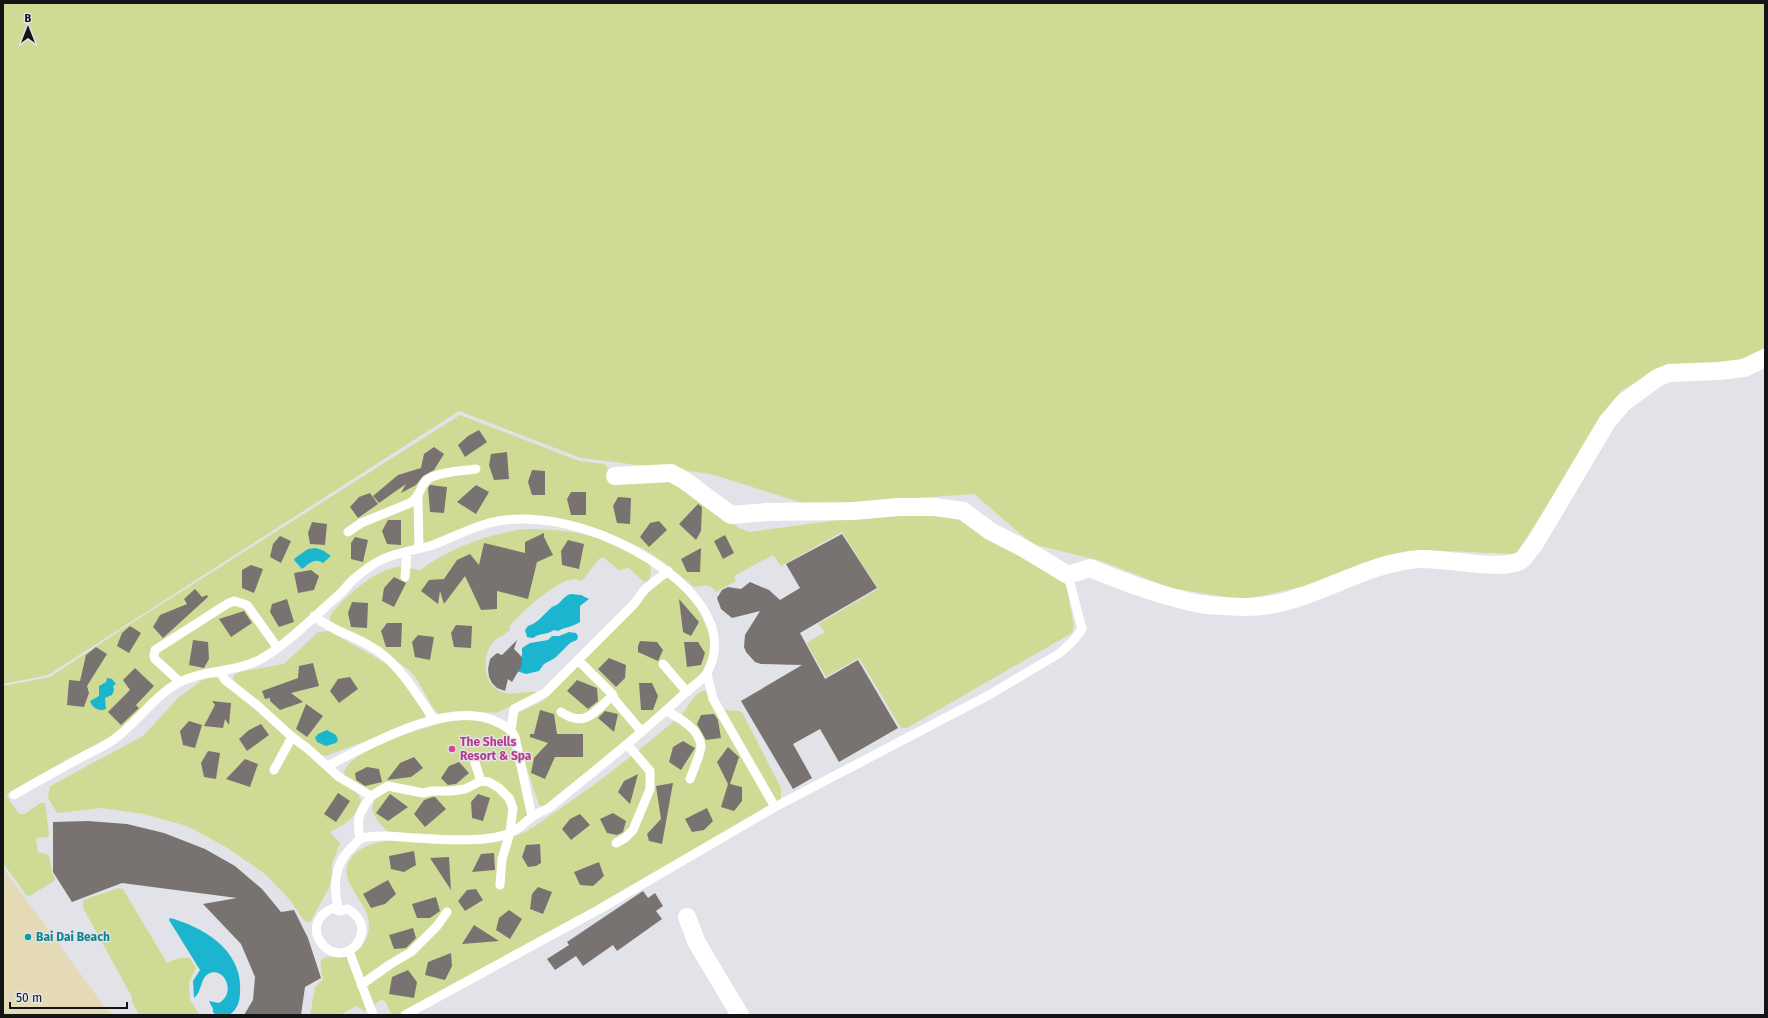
<svg xmlns="http://www.w3.org/2000/svg" width="1768" height="1018" font-family="'Fira Sans',sans-serif">
<style>
.green{fill:#cfdb95}
.sand{fill:#e4dab5}
.water{fill:#1cb5cf}
.building{fill:#787371}
.lines{fill:none;stroke-linecap:round;stroke-linejoin:round}
.service{stroke:#fff;stroke-width:9}
.minor{stroke:#fff;stroke-width:18}
.hotel-dot{fill:#d1479c;stroke:#e2e3e8;stroke-width:1.5}
.culture-dot{fill:#0f9aa8;stroke:#e2e3e8;stroke-width:1.5}
.labels{text-anchor:middle;dominant-baseline:central;stroke-width:3;stroke-linejoin:round;paint-order:stroke}
.hotel-label{font-size:12px;font-weight:bold;fill:#b23c85;stroke:#e2e3e8;text-anchor:start}
.culture-label{font-size:12px;font-weight:bold;fill:#0d838f;stroke:#e2e3e8;text-anchor:start}
</style>
<rect width="100%" height="100%" fill="#e2e3e8"/>
<path class="green" d="M3,3h1762v344l-12,9 -27,7 -59,1 -46,27 -105,163 -94,-4 -117,36 -62,14 -72,-12 -70,-27 -69,-17 -58,-50 -165,11 -98,-31 -130,-16 -122,-47 -411,264 -45,9z
M460,415l119,46 26,3 10,17 54,-3 34,21 36,29 10,4 89,-12 95,-9 29,2 103,64 9,49 -2,7 -165,95h-6l-42,-70 -33,19 -19,-33 1,-2 17,-10 -7,-8 60,-35 -36,-57 -61,34 -8,-11 -39,21 2,5 -20,11c-5,-9 -13,-6 -22,-5l-29,-24 -23,-15 -29,-12 -104,-17 -75,24 -84,34 -24,25 -66,56 -70,18 -79,64 -103,53 -1,3 12,18h5l17,-11h4l4,31 -1,3 -11,1 -1,2 2,12 11,3 3,17 3,6 -1,3 -24,15 -4,-1 -23,-32v-177l47,-9 77,-51z
M524,529c27,0 55,2 81,11 15,6 30,15 45,22l1,13 -3,6 -4,1 -15,-14 -10,2 -15,-12h-4l-18,23c-3,-1 -8,-2 -12,-1 -16,3 -50,33 -60,46v4c-5,5 -12,7 -17,12 -12,15 -10,44 9,50 10,4 23,-1 34,0l-1,3 -39,18 -18,-1 -39,2 -6,-6 -15,-27 -9,-11 -35,-25 -44,-23v-6c14,-19 44,-46 68,-49 7,0 15,2 22,3 32,-23 66,-35 104,-41z
M663,578h8l18,19 11,15 11,27 1,10 -6,24 -159,134h-5l-3,-2 -25,-75 2,-16 27,-13z
M329,631l67,38 27,40 2,7 -2,4 -98,36 -4,-1 -83,-70 -5,-6 1,-4 5,-3 45,-8 34,-32z
M210,678h8l139,114 4,8c-5,18 -15,24 -31,32l10,11 -8,21v14l-4,12 -18,32 -6,-1 -14,-21 -25,-26 -39,-27 -39,-21 -43,-12 -43,-6 -44,5 -9,-15 2,-12 93,-50 35,-38 24,-18z
M702,691h7c4,6 10,18 17,19 6,1 10,0 16,2l39,76v10l-3,6 -292,165 -86,46h-8l-7,-14 -4,-1 -16,11 -9,-5 -16,9h-30l5,-28 8,-8c-8,-31 6,-18 23,-23 14,-3 22,-15 23,-29 2,-26 -42,-51 -12,-75 28,-23 95,-5 131,-9 9,-1 28,-7 37,-11 12,-6 22,-15 33,-22 42,-28 81,-60 120,-92 10,-8 13,-22 24,-27z
M478,719l29,12 22,82 -9,12 -40,13 -92,-6c-9,-10 -23,-22 -11,-35l-32,-19c-11,-24 79,-50 96,-55 12,-3 25,-3 37,-4z
M118,888l5,1 44,74 12,-5h11l6,10 -7,14 1,18 10,15h-61l-7,-13v-5l-49,-89v-8z"/>
<path class="sand" d="M3,868l101,138 9,9h-110z"/>
<path class="water" d="M316,548l8,3 7,5 -8,7c-9,-6 -14,1 -21,6l-8,-9 1,-2 13,-9z
M571,594l10,1 8,4 -9,7v16c-8,5 -15,5 -22,9l-4,-1c-7,5 -15,3 -21,8l-6,-1 -2,-7 3,-4c9,-2 17,-13 24,-19 2,-1 5,-2 6,-3 5,-4 6,-8 13,-10z
M569,632l7,1 2,3 -1,4 -7,3 -15,15 -11,6 -5,7 -13,3 -10,-3 6,-6v-17l8,-5 18,-3 4,-4h7z
M107,678l5,1 4,5 -3,2 1,4 -2,5 -7,3 1,11c-7,3 -14,-1 -16,-8l9,-5v-10l7,-4z
M327,730l9,5 2,5 -2,3 -10,3 -9,-4 -2,-4 3,-4z
M170,918c34,9 73,33 70,73 0,10 -2,18 -11,24l-14,-1 -2,-2v-3l-4,-8 10,2c18,-10 5,-38 -11,-29 -8,5 -6,18 -14,24l-1,-17 7,-11 -31,-50z"/>
<path class="building" d="M479,430l8,12 -22,15 -7,-12 10,-9z
M434,447l10,7 -10,16 -11,6 -7,9 -15,8 5,-9 -27,19 -6,-7 25,-21 23,-7 3,-14z
M507,452l2,27 -15,1 -5,-15 2,-11z
M532,470l13,1v24h-13l-4,-13z
M430,485l17,2 -3,26 -14,-1 -2,-24z
M476,485l13,7 -13,22 -19,-12z
M571,492h15v23h-15l-4,-16z
M370,493l8,11 -20,14 -8,-11 9,-10z
M618,497l13,1 -1,26 -13,-1 -4,-17z
M698,504l4,3 -1,24 -5,9 -17,-16z
M388,520h13v25l-14,-1 -5,-13z
M659,521l8,9 -18,17 -9,-10 10,-14z
M312,522l15,2 -2,21 -15,-1 -2,-11z
M544,533v4l9,18 -16,7 -9,37 -31,-8v18l-16,1 -16,-34 -21,28 -4,-13 -2,13 -17,-13 8,-11 15,-1 13,-19 13,-6 9,11 5,-22 41,10v-11z
M842,534l35,54 -77,45 25,46 33,-19 40,68 -59,34 -19,-33 -27,15 19,34 -19,11 -52,-88 61,-36 -41,-1 -6,-2 -9,-10 -2,-5 1,-12 15,-24 -28,7 -11,-9 -4,-11 5,-8 6,-3 13,2 9,-7 19,8 11,10 20,-12 -14,-24z
M725,535l9,18 -11,6 -9,-18z
M280,536l11,5 -10,22 -11,-6 3,-13z
M355,537l13,3 -5,22 -12,-3v-16z
M568,540l16,4 -5,25 -17,-4 -1,-14z
M701,548l-1,24h-13l-6,-13z
M251,565l12,4 -9,24 -12,-5v-18z
M311,570l8,6 -5,14 -16,3 -4,-20z
M394,577l12,6 -12,24 -12,-6 2,-13z
M195,589l7,8 5,-2 1,2 -45,41 -10,-11 7,-12 27,-11 -3,-5z
M287,599l7,23 -15,5 -9,-15 2,-8z
M679,599l20,23 -8,14 -8,-4z
M352,602l16,1 -1,25 -16,-1 -3,-14z
M244,611l8,12 -21,14 -12,-18z
M387,623h15l-1,24h-15l-5,-16z
M456,625l16,1 -1,22 -17,-1 -3,-14z
M130,626l11,7 -12,20 -12,-7 5,-13z
M418,635l16,2 -4,23 -15,-3 -3,-15z
M193,640l15,2 1,17 -5,9 -15,-3z
M517,640l-3,9 8,8v8l-10,17 -4,-3 -3,12 -8,-3 -5,-5 -3,-6 -1,-8 2,-10 7,-6 5,2z
M640,641l17,1 6,8 -5,11 -20,-9v-6z
M684,642h14l7,11 -4,12 -14,2z
M96,647l11,7 -20,32 2,7 -5,14 -17,-2 2,-25 11,1 6,-26z
M609,658l17,7 -1,13 -9,9 -18,-18z
M313,663l6,23 -28,7 12,9 -23,8 -10,-9v-3l-5,1 -3,-8 36,-13 1,-12z
M135,668l19,18 -18,19 3,3 -18,17 -13,-13 22,-22 -7,-10z
M350,677l8,12 -19,14 -9,-12 8,-12z
M577,680l20,8 1,13 -10,8 -21,-18z
M639,683h13l6,13 -5,14h-12z
M212,701l19,2 -2,22 -4,-6 -2,9 -19,-2 11,-21z
M306,704l17,12 -16,21 -11,-8z
M540,710l14,4 3,20h26v23h-28l-10,22 -14,-6 3,-15 14,-15 -18,-6v-3h4z
M605,711l13,3 -4,18 -16,-14z
M714,714l4,6 3,18 -15,2 -9,-16 4,-9z
M189,721l13,4 -7,23 -12,-3 -3,-14z
M261,724l8,11 -22,16 -8,-12 10,-9z
M683,741l12,7 -14,22 -12,-8 4,-15z
M728,747l11,10 -9,27 12,3v14l-8,10 -13,-4 7,-23 -11,-22z
M208,751l12,2 -4,26 -12,-2 -3,-14z
M414,757l9,11 -12,9 -24,3 13,-17z
M245,759l13,5 -8,23 -24,-8z
M459,762l10,11 -13,11 -8,1 -7,-7 8,-12z
M367,767l12,2 3,13 -17,4 -9,-6 -1,-7z
M638,774l-8,30 -12,-12 6,-11z
M673,783l-11,61 -13,-3 -2,-7 14,-15 -5,-33z
M338,793l12,8 -14,21 -12,-8z
M390,794l18,13 -20,14 -12,-8z
M478,794l12,4 -7,23 -11,-3 -1,-16z
M433,797h2l11,12 -21,18 -11,-13 10,-14z
M707,808l6,13 -9,9 -12,2 -7,-13z
M613,813l13,8 -3,11 -6,3 -10,-2 -7,-14z
M580,814l10,11 -19,15 -9,-11 8,-10z
M88,821l39,3 37,9 41,16 30,17 27,23 19,23 13,-2 14,28 13,40 -16,9 -4,28h-57l9,-15 2,-23 -14,-33 -38,-40 34,-6 -115,-15 -50,19 -19,-30v-50z
M540,844l1,19 -5,3 -8,1 -6,-10 4,-12z
M414,851l2,14 -12,7 -13,-3 -2,-13z
M494,853l1,17 -23,2 9,-18z
M449,857l2,33 -21,-32z
M599,862l5,14 -11,10 -13,-1 -6,-13z
M388,880l8,14 -11,10 -14,4 -8,-14z
M538,887l14,5 -9,22 -13,-5 2,-15z
M476,889l7,11 -18,11 -7,-10 9,-11z
M643,891l5,7 7,-5 8,13 -7,5 6,8 -45,32 -4,-6 -30,21 -7,-10 -21,14 -8,-11 22,-14 -2,-3z
M436,897l4,14 -10,7h-13l-5,-14z
M509,910l13,9 -12,20 -14,-9 3,-12z
M474,925l25,16 -37,3z
M413,928l3,10 -10,10 -12,1 -5,-14z
M451,953l1,13 -7,14 -20,-5 3,-13z
M408,970l9,12 -3,16 -25,-4 3,-17z"/>
<g class="lines">
<path class="service" d="M418,498l1,51
M348,532l13,-9 49,-20c12,-8 9,-16 17,-23 9,-8 37,-9 49,-11
M405,577l2,-25
M314,616c16,14 38,19 56,30 29,16 45,47 64,73
M579,661l34,34 1,4 27,32
M663,664l24,28
M220,671l5,9 32,25 35,32 15,11 32,29 32,19c-12,17 -15,23 -11,43
M707,674l6,25 62,108
M180,682l-25,-23 -1,-3 1,-6 72,-46 7,-3 13,4 30,42
M667,711c13,8 32,17 34,35 0,7 -8,25 -11,33
M561,712c25,17 34,-1 52,-17
M511,730l3,-21 31,-16 90,-90 10,-14 23,-18
M474,760l7,21
M327,766c44,-22 125,-69 172,-43 8,4 12,7 16,14l17,80
M274,770l18,-33
M14,795c22,-13 44,-25 66,-37 11,-6 23,-11 33,-18 24,-17 40,-43 65,-57 26,-14 57,-10 83,-24 29,-17 53,-43 79,-65 5,-5 9,-11 15,-16 7,-6 18,-14 26,-18 16,-8 36,-10 52,-15 19,-7 37,-17 56,-22 32,-8 69,-3 101,8 50,16 151,74 118,140 -4,9 -16,15 -23,22 -43,41 -90,77 -136,115 -6,3 -12,5 -17,9 -7,5 -13,12 -22,16 -27,12 -91,5 -122,3 -9,0 -20,-1 -28,3 -3,2 -6,7 -9,9 -18,18 -18,40 -12,63
M371,796l17,-10 35,7 9,-2h20l13,-2 16,-8 8,1 10,6 10,10 4,10 -3,25 -8,26 -2,26
M616,843l9,-5 8,-8 17,-41v-18l-23,-27
M333,908l6,3 9,-2c9,6 14,12 14,22 -1,6 -3,10 -6,14 -23,26 -62,-19 -23,-37z
M349,951l24,64
M361,985l28,-20 22,-13 26,-26 10,-14
M405,1015l193,-105 177,-103 214,-112 71,-42 13,-12 9,-12 -14,-54"/>
<path class="minor" d="M615,476l56,-3 13,7 47,35 35,-3 88,-1 44,-4h37l28,4 27,20 35,18 43,26 22,-7c35,15 72,28 110,36 13,2 28,2 42,3 63,2 116,-44 178,-48 26,-1 79,12 100,2 5,-3 10,-12 14,-16l73,-123 16,-19 34,-25 12,-5 50,-2 25,-3 21,-10
M687,917l10,26 43,72"/>
</g>
<circle class="hotel-dot" cx="452" cy="749" r="4"/>
<circle class="culture-dot" cx="28" cy="937" r="4"/>
<g class="labels">
<g class="hotel-label">
<text x="460" y="742">The Shells<tspan x="460" dy="14">Resort &amp; Spa</tspan></text>
</g>
<g class="culture-label">
<text x="36" y="937">Bai Dai Beach</text>
</g>
</g>
<rect width="1768" height="1018" fill="none" stroke="#131415" stroke-width="8"/>
<g transform="translate(28 28)" stroke="#e2e3e8" stroke-width="3" paint-order="stroke">
<path d="M0-3L7 15L0 10L-7 15Z" fill="#131415"/>
<text y="-6" font-size="11" font-weight="bold" text-anchor="middle" fill="#131415">B</text>
</g>
<path d="M10 1002v6h117v-6" fill="none" stroke="#131415" stroke-width="2"/>
<text x="16" y="1002" font-size="12" fill="#131415" stroke="#e2e3e8" stroke-width="3" paint-order="stroke">50 m</text>
</svg>
